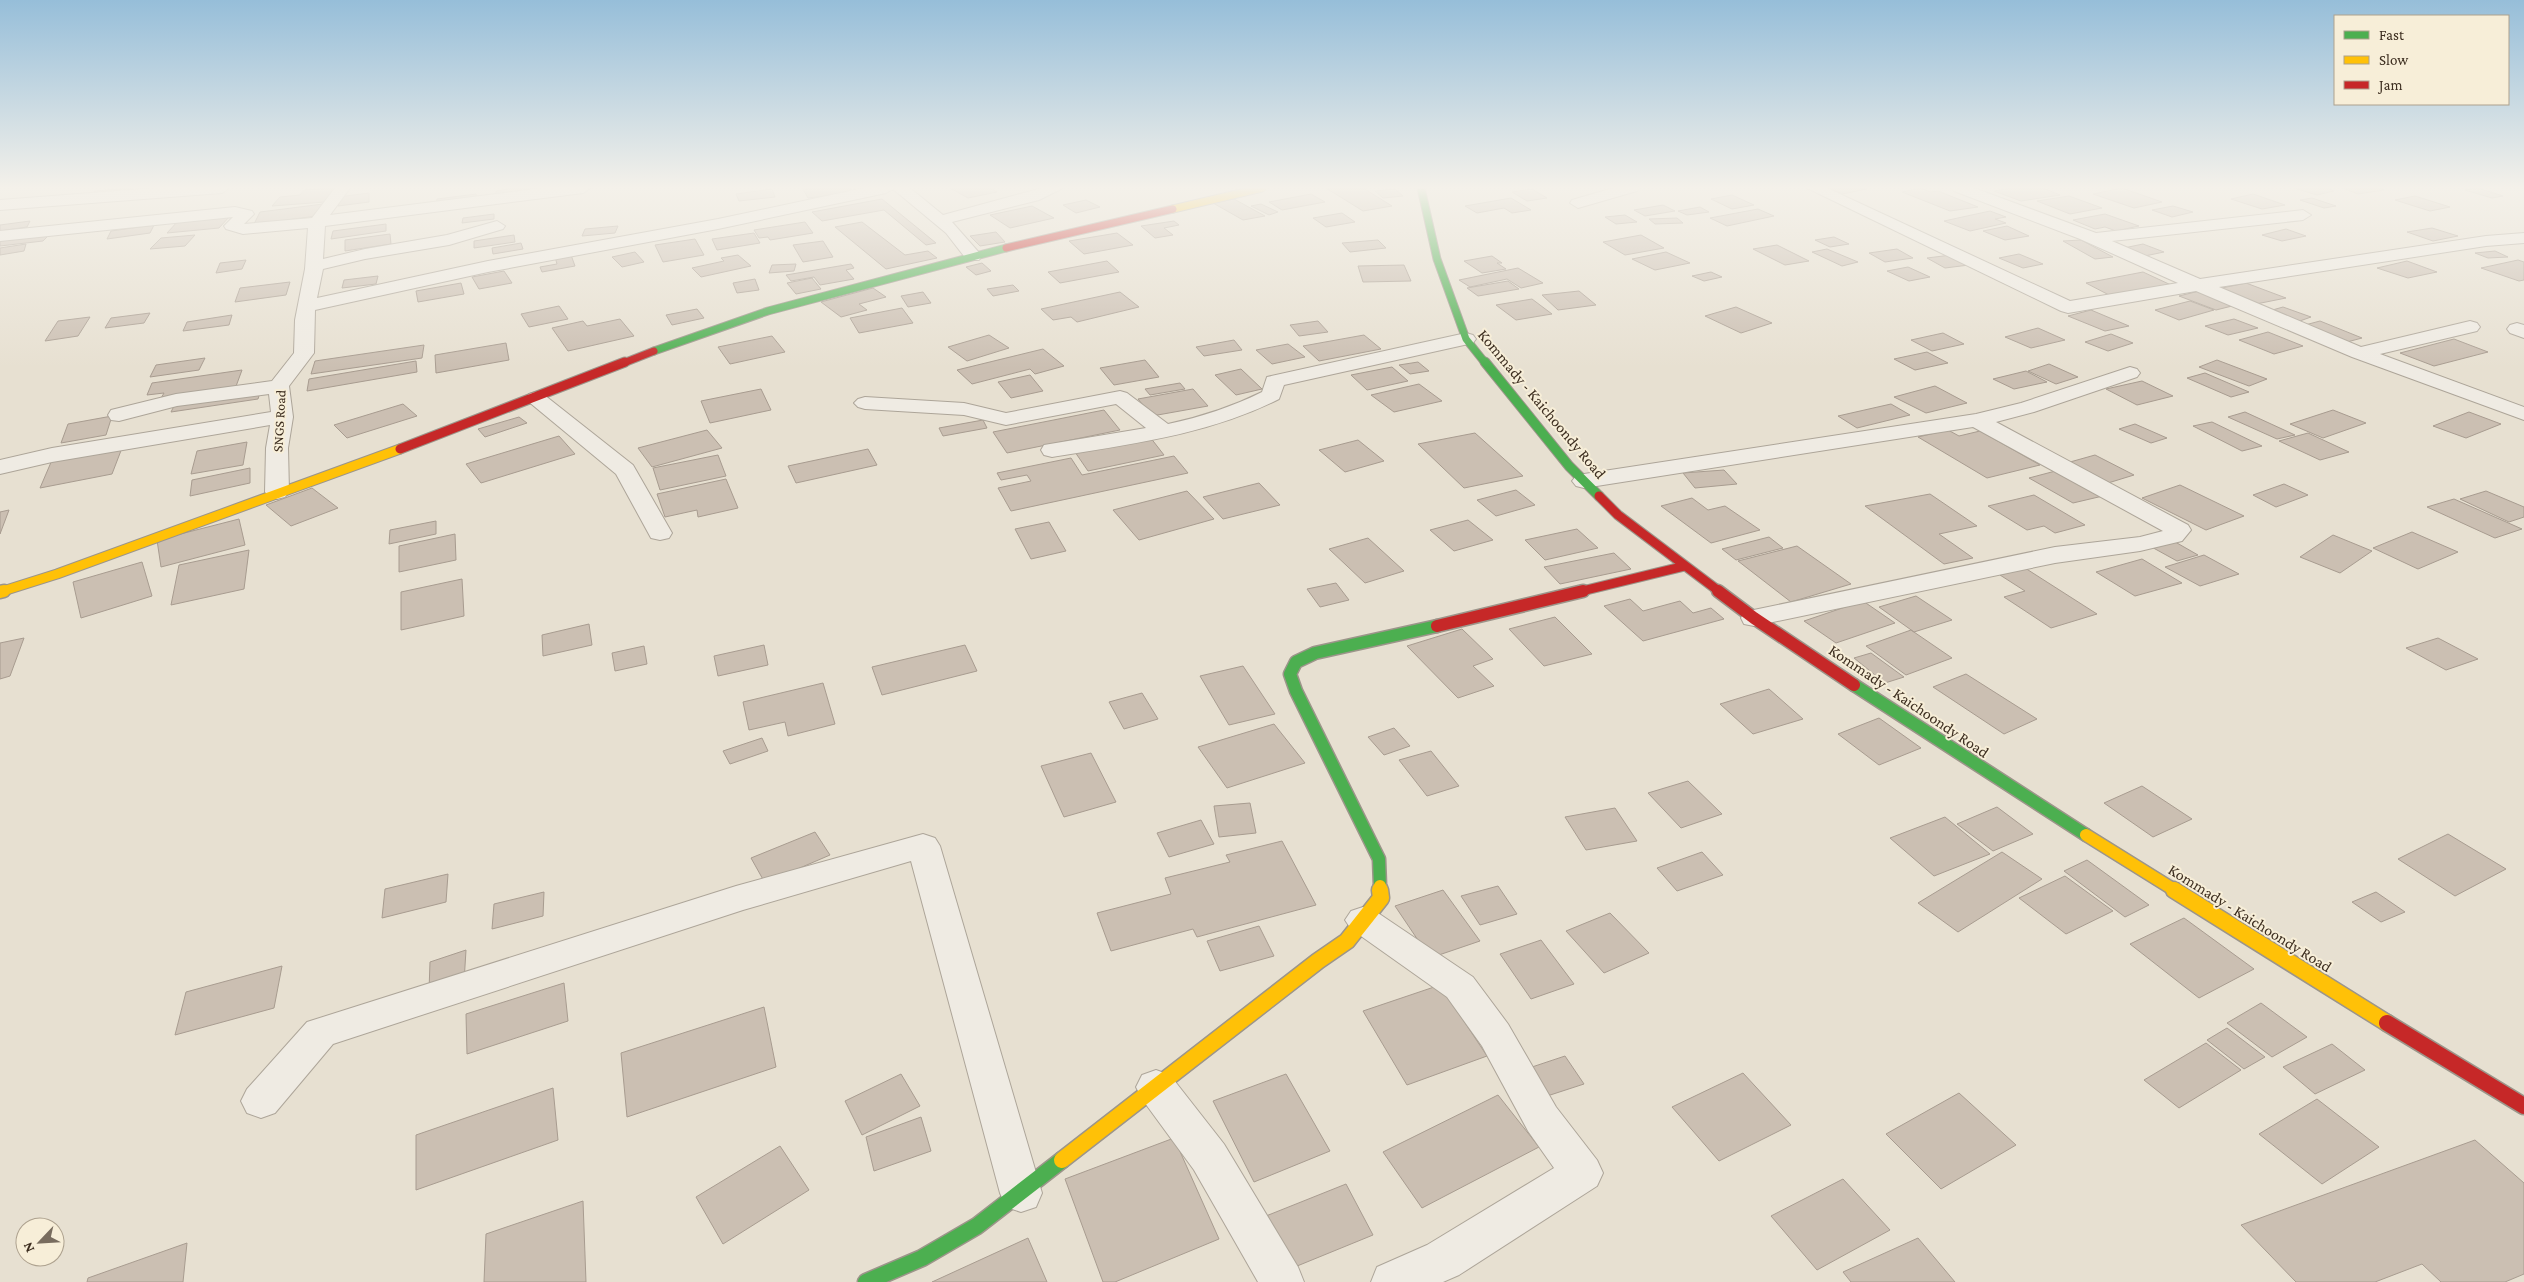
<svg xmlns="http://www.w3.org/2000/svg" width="2524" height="1282" font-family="'Crimson Pro',serif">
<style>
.building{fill:#cbbfb2;stroke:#a89c90}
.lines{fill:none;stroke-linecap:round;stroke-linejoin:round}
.street-casing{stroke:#ada599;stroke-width:2}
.fast-far3-casing{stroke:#9c958a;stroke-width:9}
.fast-far2-casing{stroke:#9c958a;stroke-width:11}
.fast-far1-casing{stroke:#9c958a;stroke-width:15}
.fast-casing{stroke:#9c958a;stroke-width:19}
.slow-far3-casing{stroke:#9c958a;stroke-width:9}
.slow-far2-casing{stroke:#9c958a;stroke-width:11}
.slow-far1-casing{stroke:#9c958a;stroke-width:15}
.slow-casing{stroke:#9c958a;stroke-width:19}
.jam-far3-casing{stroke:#9c958a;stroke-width:9}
.jam-far2-casing{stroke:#9c958a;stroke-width:11}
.jam-far1-casing{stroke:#9c958a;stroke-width:15}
.jam-casing{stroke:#9c958a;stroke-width:19}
.street{fill:#efebe3;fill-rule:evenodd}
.fast-far3{stroke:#4caf50;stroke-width:7}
.fast-far2{stroke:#4caf50;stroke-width:9}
.fast-far1{stroke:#4caf50;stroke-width:12}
.fast{stroke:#4caf50;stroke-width:16}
.slow-far3{stroke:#ffc107;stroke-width:7}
.slow-far2{stroke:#ffc107;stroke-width:9}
.slow-far1{stroke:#ffc107;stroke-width:12}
.slow{stroke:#ffc107;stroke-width:16}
.jam-far3{stroke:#c62828;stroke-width:7}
.jam-far2{stroke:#c62828;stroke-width:9}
.jam-far1{stroke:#c62828;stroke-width:12}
.jam{stroke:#c62828;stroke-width:16}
.labels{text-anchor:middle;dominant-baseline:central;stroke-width:4;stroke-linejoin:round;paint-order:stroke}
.far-street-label{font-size:14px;fill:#3d2e20;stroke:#f7eed8}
.street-label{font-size:16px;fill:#3d2e20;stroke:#f7eed8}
</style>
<rect width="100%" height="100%" fill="#e7e0d1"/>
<path class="building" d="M132,188l-4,5 -39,3 6,-5z
M334,188l-9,14 -53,4 8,-9 20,-2 4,-5z
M514,188h17l1,6 -35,5 -1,-8z
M850,188l3,5 -45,5 -5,-9z
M950,188h41l6,4 -29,6z
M1326,188h37l29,18 -29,5z
M1828,188h38l1,1 -25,5z
M1921,188l9,4 8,-1 40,16 -28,4 -48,-19z
M2010,188h33l17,7 -39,6 -27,-10z
M2122,188l40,14 -28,6 -41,-14z
M2294,188h33l7,3 -17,4z
M2343,188h36l5,2 -26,4z
M2478,188l25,8 -11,2 -27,-8z
M772,189l3,8 -36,4 -3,-7z
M1395,189l8,7 -20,2 -8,-7z
M1532,189l15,9 -20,3 -15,-9z
M369,193v9l-31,4v-9z
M476,194l1,7 -41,5 1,-7z
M1311,194l14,8 -43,8 -13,-8z
M2253,194l32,11 -23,4 -31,-10z
M1732,195l22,10 -22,4 -21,-10z
M2069,196l33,12 -32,6 -33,-13z
M2415,196l35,11 -20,4 -35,-11z
M1511,198l20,12 -19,3 -8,-5 -27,5 -12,-7z
M2312,198l24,8 -12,2 -24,-8z
M882,199l54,44 -10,2 -42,-35 -62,11 -10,-9z
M1234,199l31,17 -22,4 -30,-17z
M1086,200l14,7 -24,6 -13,-8z
M323,204l-6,12 -63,8 6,-12z
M1261,204l17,8 -9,3 -18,-9z
M1663,205l12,6 -30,5 -11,-6z
M1032,206l22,12 -44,10 -20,-13z
M2173,206l20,6 -21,5 -20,-7z
M1700,207l9,5 -22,3 -9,-4z
M1758,209l16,7 -47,10 -17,-8z
M1990,211l16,6 -11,2 11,4 -36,8 -26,-10z
M1342,213l13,9 -29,5 -13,-9z
M494,214v5l-32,4 1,-5z
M2105,214l34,12 -23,5 -11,-4 -10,2 -22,-9z
M1625,215l12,7 -21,2 -11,-7z
M230,216l-11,12 -52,5 12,-13z
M1677,218l6,5 -28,1 -6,-5z
M30,221l-3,6 -27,4v-6z
M1174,221l5,4 -15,3 9,7 -18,3 -14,-12z
M805,222l8,11 -43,7 -2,-3 -9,1 -5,-8z
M862,222l43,33 23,-4 9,7 -51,11 -51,-42z
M386,224v7l-55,8 2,-8z
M154,225l-4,8 -43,6 4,-8z
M618,226l-3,7 -33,3 3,-7z
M2007,226l22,10 -24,4 -22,-9z
M2432,228l26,8 -25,5 -26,-9z
M2286,229l20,7 -24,5 -20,-6z
M996,232l9,10 -25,4 -10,-10z
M754,233l6,10 -43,7 -5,-11z
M1117,233l16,12 -49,9 -15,-13z
M390,234l1,10 -46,7v-11z
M195,235l-10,11 -35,3 11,-11z
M514,235l1,7 -41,6v-7z
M1641,235l23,13 -39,7 -22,-13z
M48,236l-5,5 -43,5v-5z
M1834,237l15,7 -19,3 -15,-7z
M695,239l9,16 -41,7 -8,-17z
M1378,240l8,8 -36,4 -8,-9z
M2081,240l32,17 -18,2 -32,-18z
M823,241l10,16 -30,5 -10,-17z
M521,243l2,6 -30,5 -1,-6z
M26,244l-2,7 -24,4v-7z
M2143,244l21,8 -24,5 -21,-8z
M1777,245l32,16 -24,4 -32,-16z
M1827,249l31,13 -16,4 -30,-14z
M1897,249l16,9 -28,4 -16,-9z
M2495,251l13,6 -20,1 -13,-5z
M635,252l9,10 -22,5 -10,-10z
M1666,252l24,11 -35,7 -23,-11z
M2019,254l24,10 -20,4 -24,-10z
M571,255l4,11 -33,6 -2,-5 17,-3 -2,-7z
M738,255l13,11 -50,11 -9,-9 32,-7 -3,-3z
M1951,255l18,10 -24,3 -18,-10z
M1492,256l10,7h-5l9,6 -24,4 -18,-12z
M246,260l-4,9 -26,4 4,-10z
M2518,260l6,2v18l-5,1 -38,-13z
M1107,261l12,11 -59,11 -12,-11z
M2407,261l30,11 -29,6 -31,-10z
M982,263l9,8 -15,4 -10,-8z
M796,264l-2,7 -25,2 3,-8z
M851,264l3,4 -8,2 8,9 -34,6 -6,-8 -23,4 -5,-6z
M1404,265l7,16 -48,1 -5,-16z
M1908,267l22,10 -21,4 -22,-10z
M1518,268l25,15 -22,5 -14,-9 -37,8 -11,-7z
M504,271l8,12 -33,6 -7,-12z
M1711,272l11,5 -18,4 -12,-5z
M2143,272l28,13 -62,10 -23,-12z
M378,276l-2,8 -34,4 2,-8z
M812,278l9,11 -25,5 -9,-11z
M755,279l4,11 -22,3 -4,-10z
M1508,281l11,8 -41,7 -11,-8z
M290,282l-4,13 -51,7 5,-14z
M461,283l3,11 -46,8 -2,-11z
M2246,283l40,15 -30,6 -39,-15z
M1013,285l6,6 -26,5 -6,-7z
M873,288l13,9 -27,7 8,6 -26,7 -20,-15z
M1579,291l17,14 -38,5 -16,-15z
M2199,291l37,14 -20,5 -37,-14z
M923,292l8,11 -23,4 -7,-11z
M1120,292l19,15 -62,15 -6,-5 -18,3 -12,-11z
M1532,299l20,15 -36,6 -20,-15z
M2190,301l24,9 -35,10 -24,-10z
M559,306l9,13 -39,8 -8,-13z
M1736,307l36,16 -31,10 -36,-17z
M2283,307l28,10 -14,5 -28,-11z
M902,308l11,15 -54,10 -9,-15z
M697,309l7,9 -32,7 -6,-10z
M2091,310l38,16 -24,5 -37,-15z
M150,313l-6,10 -39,5 6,-10z
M232,315l-3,10 -46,6 4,-9z
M90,317l-12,19 -33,5 13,-20z
M620,319l14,17 -66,15 -16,-23 31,-7 4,5z
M2234,319l24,9 -30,7 -23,-9z
M1318,321l10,11 -29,4 -9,-11z
M2320,321l42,17 -15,4 -42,-17z
M2038,328l27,12 -34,8 -26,-11z
M2268,332l35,14 -29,8 -35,-14z
M1943,333l21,11 -32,7 -21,-11z
M2111,334l22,9 -25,8 -23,-9z
M989,335l20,13 -42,13 -19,-14z
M1364,335l17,14 -62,12 -16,-15z
M772,336l13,16 -55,12 -12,-17z
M2454,339l34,13 -54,14 -34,-13z
M1234,340l8,10 -38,6 -8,-9z
M506,343l3,17 -73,13 -1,-18z
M1288,344l17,13 -33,7 -16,-14z
M424,345l-2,13 -111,16 4,-13z
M1043,349l21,17 -29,8 -5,-5 -58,15 -15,-14z
M1927,352l21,11 -33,7 -21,-11z
M205,358l-6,12 -49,7 6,-12z
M1145,360l14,17 -45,8 -14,-17z
M2217,360l50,19 -18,7 -50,-19z
M416,361l1,11 -110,19 2,-12z
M1418,362l11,9 -19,3 -11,-9z
M2049,364l29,13 -22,7 -28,-13z
M1392,367l16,14 -41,9 -16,-15z
M1241,369l21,20 -26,6 -21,-20z
M242,370l-7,19 -75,11 4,-7 -17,2 5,-12z
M2026,371l21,11 -33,7 -21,-10z
M2205,373l44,19 -18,5 -44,-19z
M1030,375l13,16 -32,7 -13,-16z
M2142,381l31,15 -36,9 -31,-16z
M1180,383l5,6 -35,6 -5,-6z
M1419,384l23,17 -48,11 -23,-17z
M1935,386l32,17 -41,10 -32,-16z
M261,389l-3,10 -87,13 5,-10z
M761,389l10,21 -61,13 -9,-22z
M1193,389l15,17 -56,10 -14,-17z
M403,404l14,12 -70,22 -13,-13z
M1891,404l19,11 -53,13 -19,-12z
M1104,410l16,20 -113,23 -14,-21z
M2333,410l33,13 -43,15 -33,-14z
M2245,412l50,23 -18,4 -49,-22z
M2469,412l32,12 -35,14 -33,-12z
M112,416l-6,19 -45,8 7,-19z
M519,417l8,6 -42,14 -7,-8z
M983,420l4,8 -44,8 -4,-8z
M2212,422l50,24 -20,5 -49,-25z
M2135,424l32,14 -16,5 -32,-14z
M707,430l15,18 -70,19 -14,-19z
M1948,430l11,6 21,-5 60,34 -53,13 -69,-41z
M1475,433l48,43 -59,12 -46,-44z
M2308,433l41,19 -29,8 -41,-19z
M559,436l16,18 -94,29 -15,-19z
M1150,437l14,18 -76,16 -13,-19z
M1358,440l26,21 -39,11 -26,-22z
M247,442l-4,23 -52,9 6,-23z
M122,448l-10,26 -72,14 12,-28z
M868,449l9,16 -81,18 -8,-17z
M718,455l8,21 -66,14 -7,-22z
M2095,455l39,20 -26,8 -38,-21z
M1174,456l14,17 -177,38 -13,-23 33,-7 -4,-6 -26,5 -4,-7 74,-15 11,17z
M250,468v15l-60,13 2,-16z
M2063,469l44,26 -34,8 -44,-25z
M1724,470l13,14 -42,4 -12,-15z
M726,479l12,29 -40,9 -1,-7 -32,7 -8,-23z
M1259,483l21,22 -57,14 -20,-22z
M2284,484l24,11 -32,12 -23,-12z
M2180,485l64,31 -38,14 -64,-32z
M312,488l26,20 -47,18 -25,-21z
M1516,490l19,15 -39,11 -19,-16z
M1187,491l27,28 -75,21 -26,-30z
M2486,491l38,16v10l-15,5 -49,-23z
M1930,494l47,32 -38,8 34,24 -29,6 -79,-58z
M2034,495l51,30 -30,8 -11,-7 -17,4 -39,-24z
M1692,498l16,12 17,-4 35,24 -49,13 -50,-37z
M2454,499l68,30 -27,9 -68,-31z
M9,510l-9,24v-22z
M239,519l6,26 -84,22 -4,-27z
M1468,520l25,20 -39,11 -24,-21z
M436,521v13l-47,10 1,-14z
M1049,522l17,29 -35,8 -16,-30z
M1577,529l21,19 -53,12 -20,-20z
M2412,532l46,20 -40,17 -45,-21z
M455,534l1,26 -57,12v-26z
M2333,535l39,16 -32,22 -40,-16z
M1769,537l14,11 -47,12 -14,-11z
M1368,538l36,33 -39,12 -36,-34z
M2170,539l28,16 -21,6 -29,-16z
M1797,546l54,38 -60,18 -53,-41z
M249,550l-5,39 -73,16 8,-40z
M1614,553l17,16 -71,15 -16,-17z
M2204,555l35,19 -39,12 -35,-19z
M2142,559l40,24 -47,13 -39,-24z
M142,562l10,34 -71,22 -8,-36z
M2025,568l72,46 -46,14 -47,-31 21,-6 -25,-16z
M462,579l2,37 -63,14v-38z
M1336,583l13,17 -29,7 -13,-18z
M1916,596l36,24 -38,12 -35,-25z
M1630,599l13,12 37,-10 13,12 18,-5 13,11 -81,22 -39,-35z
M1863,601l32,22 -59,20 -32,-22z
M1555,617l37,37 -48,12 -35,-37z
M589,624l3,21 -49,11 -1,-21z
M1462,629l31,30 -20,7 21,20 -36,12 -51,-52z
M1911,630l41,28 -46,17 -40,-29z
M24,638l-14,38 -10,3v-36z
M2438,638l40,21 -32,11 -40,-22z
M764,645l4,20 -50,11 -4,-20z
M965,645l12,26 -95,24 -10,-28z
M644,646l3,18 -32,7 -3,-18z
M1871,653l33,24 -19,6 -31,-25z
M1243,666l32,48 -46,11 -29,-49z
M1966,674l71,45 -33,15 -71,-47z
M823,683l12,41 -47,12 -3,-14 -36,8 -6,-28z
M1769,689l34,30 -50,15 -33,-30z
M1142,693l16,26 -34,10 -15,-27z
M1879,718l42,30 -42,17 -41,-31z
M1274,724l31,39 -78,25 -29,-41z
M1394,728l16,18 -26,9 -16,-18z
M762,738l6,13 -38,13 -7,-13z
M1431,751l28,35 -32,10 -28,-36z
M1091,753l25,49 -52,15 -23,-51z
M1688,781l34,33 -41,14 -33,-35z
M2142,786l50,33 -39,18 -49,-34z
M1250,803l6,30 -37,4 -5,-31z
M1997,807l36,27 -40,17 -36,-27z
M1615,808l22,33 -51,9 -21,-33z
M1945,817l45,37 -56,22 -44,-38z
M1201,820l13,24 -45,13 -12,-24z
M815,832l15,23 -65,28 -14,-25z
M2448,834l58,35 -51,27 -57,-37z
M1282,841l34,64 -119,32 -4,-8 -82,22 -14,-38 74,-19 -6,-16 65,-16 -4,-7z
M1702,852l21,23 -46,16 -20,-23z
M2002,852l40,27 -84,53 -40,-29z
M2087,860l62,45 -24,12 -61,-46z
M448,874l-2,28 -64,16 3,-29z
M2065,876l48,35 -47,23 -47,-36z
M1498,886l19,28 -37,11 -19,-29z
M1443,890l37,51 -50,17 -35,-52z
M544,892l-1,24 -51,13 2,-25z
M2376,892l29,20 -24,10 -29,-20z
M1610,913l39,40 -45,20 -38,-42z
M2184,918l70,51 -55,29 -69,-54z
M1259,926l15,30 -54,15 -13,-30z
M1541,940l33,44 -43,15 -31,-45z
M466,950l-2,32 -35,9 1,-29z
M282,966l-8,42 -99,27 11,-43z
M564,983l4,38 -101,33 -1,-40z
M1440,985l47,71 -80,29 -44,-74z
M2261,1003l46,34 -35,20 -45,-34z
M764,1007l12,60 -149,50 -6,-64z
M2227,1028l38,29 -21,12 -37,-29z
M2206,1043l35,27 -62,38 -35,-28z
M2332,1044l33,26 -50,24 -32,-27z
M1565,1056l19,28 -43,14 -18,-28z
M1743,1073l48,52 -72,36 -47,-54z
M901,1074l19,32 -58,29 -17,-34z
M1286,1074l44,77 -76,31 -41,-81z
M553,1088l5,52 -142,50v-55z
M1959,1093l57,52 -75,44 -55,-55z
M1498,1095l41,52 -117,61 -39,-56z
M2317,1099l62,48 -57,37 -63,-50z
M921,1117l10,34 -57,20 -8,-34z
M1174,1138l45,101 -104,43h-12l-38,-103z
M2475,1140l49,43v91l-19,8h-64l-19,-18 -47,18h-79l-55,-57z
M780,1146l29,44 -86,54 -27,-47z
M1843,1179l47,51 -73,40 -46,-54z
M1346,1184l27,51 -93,38 -24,-53z
M583,1201l3,81h-102l2,-48z
M1028,1238l19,44h-115z
M1918,1238l37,44h-104l-8,-10z
M187,1243l-4,39h-96l1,-4z"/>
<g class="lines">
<g class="street-casing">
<path id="street" d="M156,188h73l-7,5 -222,17v-10z
M335,188h15l-20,27 213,-27h47l-7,5 -258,33 -2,33 42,-10 82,-14 50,-14 8,5 -2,3 -54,16 -84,14 -42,10 -6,29 171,-37 230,-42 146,-31h46l33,27 99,-27h21l-24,12 -87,22 30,34 -3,4h-12l-21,-27 -53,-44 -7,4 -168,36 -230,43 -173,38 -1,43 -25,33 4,31 -5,31 1,44 -4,5 -8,2 -8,-2 -4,-5 1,-44 4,-23 -218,37 -52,12v-14l52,-12 219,-36 -2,-18 -92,12 -58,15 -8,-1 -3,-5 3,-5 65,-16 96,-13 22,-28 1,-33 10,-51 3,-41 -65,6 -17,-5 -2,-3 9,-9 -233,24v-10l235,-24 17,4 2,3 -10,10 68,-6z
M1613,188h26l-2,3 -59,17 -8,-5 2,-3z
M1807,188h20l243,113 108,-18 -98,-44 -126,-48 -2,-3h22l122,45 207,-23 8,5 -8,5 -191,21 88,38 286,-43 38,-3v10l-38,3 -267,41 142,60 109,-26 7,2 3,4 -3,4 -97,23 144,53v13l-172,-63 -156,-66 -128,22 -7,-2z
M2517,323l7,2v13l-14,-5 -3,-4 3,-4z
M1466,333l7,2 3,4 -3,4 -189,42 -5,14c-71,36 -149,45 -227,58l-8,-2 -3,-5 3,-5 102,-17 -30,-24 -110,21 -42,-10 -99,-6 -7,-2 -4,-4 4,-4 7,-2 99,6 42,10 114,-22 7,2 41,31c33,-7 64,-17 94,-32l5,-15z
M2130,367l7,2 3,4 -3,4 -103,35 -38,10 192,103 3,5 -9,11 -42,10 -85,12 -301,63 -10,-2 -3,-6 3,-6 311,-65 85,-10 23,-6 -190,-104 -389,61 -8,-2 -4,-5 4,-5 8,-2 392,-60 45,-11z
M536,392l7,2 90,71 39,68 -3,5 -9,2 -9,-2 -35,-64 -87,-72 -3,-4 3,-4z
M923,834l12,4 5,8 102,347 -6,14 -15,5 -15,-5 -6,-14 -89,-332 -168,49 -410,134 -58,69 -14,5 -14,-5 -6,-12 6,-12 60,-67 429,-136z
M1363,907l12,4 98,66 35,47 48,83 41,53 6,13 -6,13 -138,89 -16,7h-72l6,-15 50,-22 127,-77 -26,-37 -46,-85 -35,-49 -96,-68 -6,-9 6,-9z
M1156,1070l14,5 54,69 74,123 6,15h-46l-64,-112 -52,-71 -6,-12 6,-12z"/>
</g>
<g class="fast-far3-casing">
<path id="fast-far3" d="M1421,188l16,71 29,80 20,25
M654,351l114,-40 238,-63"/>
</g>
<g class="fast-far2-casing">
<path id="fast-far2" d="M1485,362l84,104 30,30"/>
</g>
<g class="fast-far1-casing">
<path id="fast-far1" d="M1854,685l232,150
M1380,886l-1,-27 -83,-168 -6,-17 6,-12 19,-9 122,-27"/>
</g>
<g class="fast-casing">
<path id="fast" d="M866,1282l56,-24 55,-32 85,-66"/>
</g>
<g class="slow-far3-casing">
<path id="slow-far3" d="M1173,209l89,-21"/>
</g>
<g class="slow-far2-casing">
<path id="slow-far2" d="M0,592l57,-18 343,-125"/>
</g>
<g class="slow-far1-casing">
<path id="slow-far1" d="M0,592l4,-1
M2086,835l90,56
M1380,886v5"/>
</g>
<g class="slow-casing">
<path id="slow" d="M2174,890l213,133
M1062,1160l256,-199 29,-20 34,-43 -1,-8"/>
</g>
<g class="jam-far3-casing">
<path id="jam-far3" d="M1006,248l167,-39
M621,364l33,-13"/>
</g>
<g class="jam-far2-casing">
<path id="jam-far2" d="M400,449l225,-87
M1599,496l19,19 102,77
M1578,592l107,-26"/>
</g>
<g class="jam-far1-casing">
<path id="jam-far1" d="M1718,591l36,27 100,67
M1437,626l146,-35"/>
</g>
<g class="jam-casing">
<path id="jam" d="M2387,1023l137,83"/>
</g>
<use href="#street" class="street"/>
<use href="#fast-far3" class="fast-far3"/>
<use href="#fast-far2" class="fast-far2"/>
<use href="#fast-far1" class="fast-far1"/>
<use href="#fast" class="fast"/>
<use href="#slow-far3" class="slow-far3"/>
<use href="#slow-far2" class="slow-far2"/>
<use href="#slow-far1" class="slow-far1"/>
<use href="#slow" class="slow"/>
<use href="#jam-far3" class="jam-far3"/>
<use href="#jam-far2" class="jam-far2"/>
<use href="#jam-far1" class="jam-far1"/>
<use href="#jam" class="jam"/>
</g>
<linearGradient id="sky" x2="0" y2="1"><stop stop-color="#96bed9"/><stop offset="0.51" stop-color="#f4f1ea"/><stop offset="1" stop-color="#f4f1ea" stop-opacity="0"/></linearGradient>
<rect width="2524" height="368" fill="url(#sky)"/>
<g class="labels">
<g class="far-street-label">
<text transform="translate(279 421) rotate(-87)">SNGS Road</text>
</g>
<g class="street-label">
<text transform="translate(1542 404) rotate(50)">Kommady - Kaichoondy Road</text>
<text transform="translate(1909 701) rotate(34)">Kommady - Kaichoondy Road</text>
<text transform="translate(2250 918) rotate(32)">Kommady - Kaichoondy Road</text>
</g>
</g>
<rect x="2334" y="15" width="175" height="90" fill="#f7eed8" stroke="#ada18e"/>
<rect x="2344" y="31" width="25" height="8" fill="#4caf50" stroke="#ada18e"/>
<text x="2379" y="40" font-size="15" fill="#3d2e20">Fast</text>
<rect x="2344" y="56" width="25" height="8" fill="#ffc107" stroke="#ada18e"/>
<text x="2379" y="65" font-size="15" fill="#3d2e20">Slow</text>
<rect x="2344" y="81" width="25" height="8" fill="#c62828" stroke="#ada18e"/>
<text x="2379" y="90" font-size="15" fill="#3d2e20">Jam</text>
<g transform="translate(40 1242) rotate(245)"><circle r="24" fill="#f7eed8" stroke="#ada18e"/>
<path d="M0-4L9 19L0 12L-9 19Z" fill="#786c5e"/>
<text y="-8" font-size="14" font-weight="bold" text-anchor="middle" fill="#3d2e20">N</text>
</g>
</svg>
